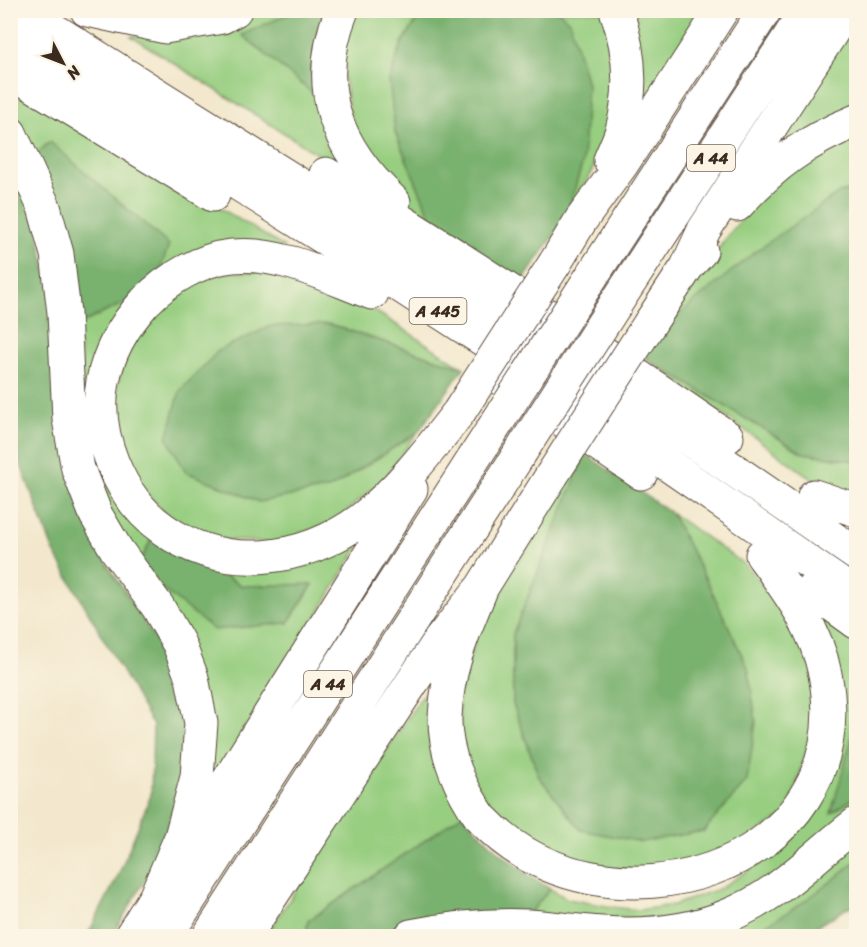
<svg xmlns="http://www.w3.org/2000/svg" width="867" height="947" font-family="Sriracha,sans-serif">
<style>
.green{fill:#97ce80;stroke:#697c4f;stroke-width:1.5}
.forest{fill:#79b16e;stroke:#5a6e46;stroke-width:1.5}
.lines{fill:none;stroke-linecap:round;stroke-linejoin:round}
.motorway-casing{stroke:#574638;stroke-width:35}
.motorway{stroke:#fff;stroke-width:33}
.motorway-bridge-casing{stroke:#574638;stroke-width:35;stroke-linecap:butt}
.motorway-bridge{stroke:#fff;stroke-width:33}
.labels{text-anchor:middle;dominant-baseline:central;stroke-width:4.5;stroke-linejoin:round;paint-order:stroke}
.shield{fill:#fcf5e5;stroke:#75675a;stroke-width:1.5}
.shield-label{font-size:16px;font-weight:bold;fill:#3b2a1e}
</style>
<rect width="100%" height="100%" fill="#fcf5e5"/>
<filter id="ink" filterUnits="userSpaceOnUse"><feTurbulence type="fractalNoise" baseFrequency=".0167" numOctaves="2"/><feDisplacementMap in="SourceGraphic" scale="12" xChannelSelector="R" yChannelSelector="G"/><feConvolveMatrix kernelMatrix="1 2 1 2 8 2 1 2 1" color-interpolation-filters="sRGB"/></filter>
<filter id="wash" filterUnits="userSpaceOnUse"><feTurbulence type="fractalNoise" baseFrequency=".008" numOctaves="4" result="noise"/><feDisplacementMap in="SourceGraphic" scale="24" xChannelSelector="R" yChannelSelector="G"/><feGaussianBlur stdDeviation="1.35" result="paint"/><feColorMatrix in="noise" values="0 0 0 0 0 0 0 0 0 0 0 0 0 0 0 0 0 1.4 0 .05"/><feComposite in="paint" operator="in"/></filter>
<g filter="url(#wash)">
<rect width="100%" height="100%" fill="#f3e8cd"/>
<path class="green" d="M254,11h40l-51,24 78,65 34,78 -224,-142 93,-10z
M353,11h70l-21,32 -7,89 39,93 -43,-34 -36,-48 -16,-93z
M558,11h44l14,46 -5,60 -15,46 -30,55z
M629,11h80l-71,110z
M856,15v84l-1,13 -86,43z
M10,79l274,168 -127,34 -108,-139 -13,12 -25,-42z
M856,138v51l-17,5 -173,131c38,-55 74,-116 128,-157 17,-12 44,-21 62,-30z
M281,270l80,32 103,66 -135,-44 -162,114 19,34 73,30 72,-14 87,-56 -34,47 -49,42 -60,22 -61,-4 -49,-26 -19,-20 -21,-33 -10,-50 4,-32 9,-27 16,-27 23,-24 28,-17 25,-10z
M139,296l-42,86 57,152 -14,28 -15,-21 -36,-74 -11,-142z
M645,358l158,95 53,8v39l-30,-11z
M585,454l-72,180v70l26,73 171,-190 -39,-74 74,52 52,56 24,80 -33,112 -115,74 -159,-48 -50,-71 -6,-72 19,-62 24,-48z
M375,519l-165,276 -50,-208 128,36 25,-38 -71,1 -62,-38 37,14z
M813,614l43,17v92l-24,89 24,-15v16l-94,76 -83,31 -151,-5 22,-26 18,10 44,8 27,3 35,-5 47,-17 43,-28 19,-19 32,-45z
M438,671l25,143 -155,107 -2,15h-40z
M856,839v22c-30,25 -74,65 -113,75 -15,4 -35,0 -51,0z"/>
<path class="forest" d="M294,11h38l-11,89 -79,-65z
M423,11h135l12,11 17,62 -4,77 -17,57 -44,64 -88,-57 -39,-93 -6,-52 13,-37z
M50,142l119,103 -13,36 -17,15 -61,29 -42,-171z
M10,162l24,49 70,348 60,94 14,34 9,40 -1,49 -35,94 -39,66h-25l32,-62 32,-79 2,-69 -100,-176 -35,-93 -8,-55z
M856,189v272l-53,-8 -158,-95 21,-33 90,-74 83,-58z
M329,324l135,44 -46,64 -87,56 -72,14 -73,-30 -19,-34 13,-47 39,-41 52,-24z
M585,454l86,59 39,74 38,81 8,53 -9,60 -43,50 -63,11 -60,-12 -42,-53 -26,-73v-70z
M154,534l88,52 71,-2 -25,39 -74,7 -54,-43 -20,-25z
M856,723v74l-25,16z
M463,814c28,33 50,52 87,75l-22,26 -113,12 -36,9h-73l2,-15z
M856,861v42l-56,33h-58c43,-18 78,-45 114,-75z"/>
</g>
<g filter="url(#ink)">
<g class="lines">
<g class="motorway-casing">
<path id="motorway" d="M22,10l377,237 175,113 282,194
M87,10l78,17 57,-10 13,-7
M342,10c-31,77 -6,138 52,192
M10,41l372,233 174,113 300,208
M10,71l203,124
M10,133l34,74 13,47 7,59 5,106 9,50 18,46 20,34 42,58 21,37 13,34 9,45 -4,54 -16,60 -26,61
M610,160c4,-10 9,-20 12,-30 11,-40 8,-81 -6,-120
M326,174c136,84 269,172 401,263
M737,205c36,-40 69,-64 119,-84
M555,263l26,-43 41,-56 100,-154
M687,267l17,-37 142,-220
M586,285l179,-275
M372,293c-44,-16 -92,-42 -140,-37 -31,3 -65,23 -87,46 -20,22 -36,48 -42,79 -10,53 16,117 60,148 61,44 141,33 199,-10 38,-30 68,-70 97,-107
M615,305l192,-295
M650,323l37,-56 14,-16
M494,374l147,99
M814,496l42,14
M482,587c-18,44 -35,81 -37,130 -1,36 16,73 36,101 120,129 382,54 344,-144 -9,-46 -36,-82 -63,-119
M812,590l44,32
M131,936l280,-447
M166,936l325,-504
M209,936l311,-483
M245,936l195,-296 42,-53 70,-112
M411,936c39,-8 78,-12 118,-10 24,1 48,6 73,7 42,3 86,-1 125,-17 55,-22 85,-59 129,-92"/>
</g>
<use href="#motorway" class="motorway"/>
<g class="motorway-bridge-casing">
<path id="motorway-bridge" d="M459,412l96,-149
M491,432l95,-147
M520,453l95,-148
M552,475l98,-152"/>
</g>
<use href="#motorway-bridge" class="motorway-bridge"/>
</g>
</g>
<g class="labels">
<g class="shield">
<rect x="687" y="145" width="48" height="26" rx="4.5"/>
<rect x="409.5" y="298" width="57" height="26" rx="4.5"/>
<rect x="304" y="671" width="48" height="26" rx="4.5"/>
</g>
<g class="shield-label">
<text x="711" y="158">A 44</text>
<text x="438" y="311">A 445</text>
<text x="328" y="684">A 44</text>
</g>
</g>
<rect width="867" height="947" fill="none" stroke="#fcf5e5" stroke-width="36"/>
<g transform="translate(63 63) rotate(132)" stroke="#fcf5e5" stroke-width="4.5" paint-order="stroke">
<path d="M0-4.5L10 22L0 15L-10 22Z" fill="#3b2a1e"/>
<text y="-9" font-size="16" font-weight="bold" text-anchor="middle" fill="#3b2a1e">N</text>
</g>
</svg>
